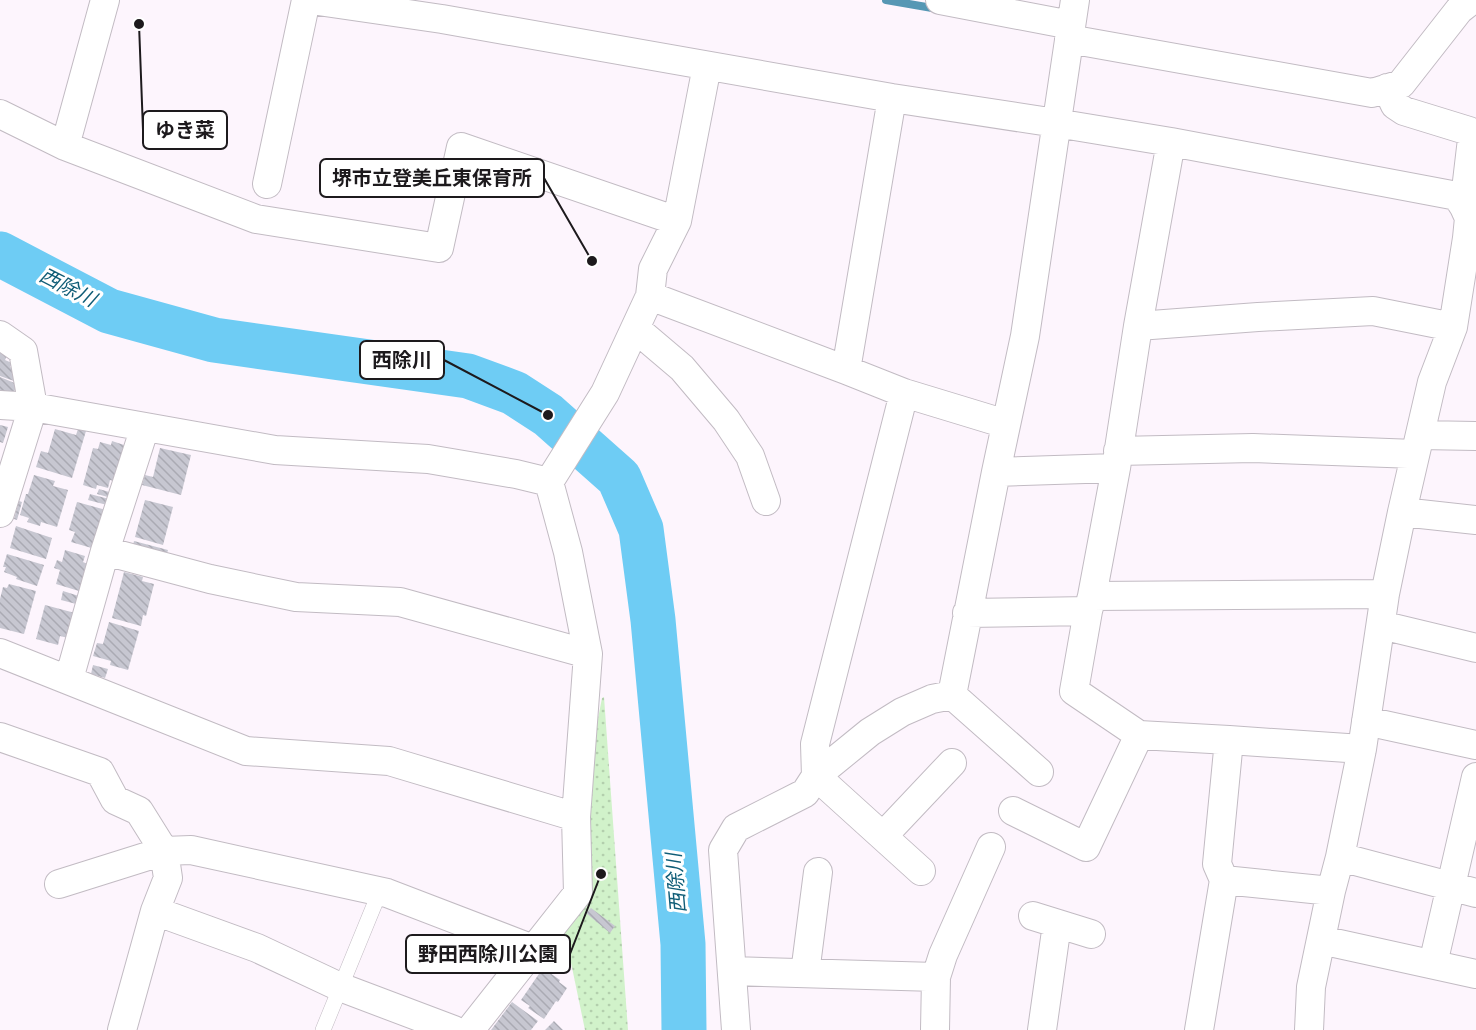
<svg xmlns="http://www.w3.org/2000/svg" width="1476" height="1030" font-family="Overpass,'Noto Sans JP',sans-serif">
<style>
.grass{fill:url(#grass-dots)}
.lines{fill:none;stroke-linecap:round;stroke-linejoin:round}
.stream{stroke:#5697b4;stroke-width:8}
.river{stroke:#6eccf4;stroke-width:45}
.building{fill:url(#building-back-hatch)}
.lane-casing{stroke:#c2bbc3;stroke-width:16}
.street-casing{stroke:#c2bbc3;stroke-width:30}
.lane{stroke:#fff;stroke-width:15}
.street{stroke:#fff;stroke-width:28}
.labels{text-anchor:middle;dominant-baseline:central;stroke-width:6;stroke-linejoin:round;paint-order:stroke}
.water-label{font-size:20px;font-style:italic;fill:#105d77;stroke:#fff}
.leader{fill:none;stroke:#1d1a1d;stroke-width:2}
.callout-dot{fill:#1d1a1d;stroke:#fff;stroke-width:2}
.callout{fill:#fff;stroke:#1d1a1d;stroke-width:2}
.callout-label{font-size:20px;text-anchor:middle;font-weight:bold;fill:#1d1a1d}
</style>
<defs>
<pattern id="grass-dots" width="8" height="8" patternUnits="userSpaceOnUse" patternTransform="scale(1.5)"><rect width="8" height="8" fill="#d1f2ca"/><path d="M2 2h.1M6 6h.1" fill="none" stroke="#b3cfad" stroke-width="1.8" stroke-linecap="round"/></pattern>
<pattern id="building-back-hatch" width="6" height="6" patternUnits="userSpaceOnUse" patternTransform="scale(1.5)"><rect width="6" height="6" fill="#c7c7d1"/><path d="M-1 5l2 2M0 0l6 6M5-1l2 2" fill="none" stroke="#aaaab3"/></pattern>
</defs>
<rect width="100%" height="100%" fill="#fdf5fd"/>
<path class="grass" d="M604,697l24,333h-43l-21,-101 22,-82 9,-113 7,-36z"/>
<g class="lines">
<path class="stream" d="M886,0l52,9"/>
<path class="river" d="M0,254l109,57 105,29 254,36 46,17 34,22 71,63 22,51 12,91 30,324 1,86"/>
</g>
<path class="building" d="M0,351l8,3 -3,6 7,3 -2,4 6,3 -2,11 -14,-5z
M0,377l17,7 -4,11 -13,3z
M0,425l8,2 -5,16 -3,-1z
M55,429l21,6 2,-6 8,2 -14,47 -36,-11 5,-16 7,2z
M112,441l15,5 -10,36 -7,-2 -2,8 -11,-3 -1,4 -13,-4 10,-37 5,1 2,-7 11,3z
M160,448l31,7 -10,40 -39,-10 3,-10 8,2z
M34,475l21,6 -2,5 15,4 -11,37 -16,-5 -1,4 -13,-4 2,-4 -9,-3 6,-21h2z
M99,489l17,5 -1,5 -18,-5z
M90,494l19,5 -2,6 -19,-5z
M145,500l28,7 -10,38 -28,-8z
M19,501l3,1 -5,18 -3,-1z
M77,502l29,8 -11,39 -24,-7 4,-10 -6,-2z
M16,526l36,12 -6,21 -36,-11z
M134,541l34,9 -2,7 -34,-8z
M65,550l20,6 -2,6 4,2 -8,27 -23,-7 4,-14 -6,-2 3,-8 5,2z
M7,554l37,11 -7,21 -21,-7 1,-2 -13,-5 2,-5h-3z
M124,572l19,5 -1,4 12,3 -8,32 -3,-1 -2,11 -29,-8z
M9,584l27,7 -12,43 -24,-6v-29l3,-12 4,1z
M63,591l19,6 -2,8 -19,-5z
M45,605l30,8 -7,25 -8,-2 -2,9 -22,-6z
M109,622l30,9 -11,39 -18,-5 1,-4 -18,-5 4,-13 6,1z
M93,665l15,4 -3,9 -14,-4z
M591,908l24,18 -5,7 -24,-20z
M543,968l17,12 -1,2 8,6 -9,14 -2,-1 -12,18 -16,-11 2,-2 -9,-6z
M512,1002l26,19 -7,9h-40z
M554,1021l9,9h-18z"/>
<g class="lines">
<g class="lane-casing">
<path id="lane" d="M323,1030l57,-139"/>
</g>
<g class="street-casing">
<path id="street" d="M311,0l131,19 450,79 164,25 115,19 286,54 7,11 5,11 -2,20 -14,89 -21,55 -30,130 -17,82 -23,155 -22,108 -9,34 -20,96 -2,43
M940,0l131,25
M1069,39l303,54 29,-9 58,-74 13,-10
M1387,88l8,17 9,6 65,20 3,8 -8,68
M0,114l65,32 191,73 183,29 22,-101 216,74 30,-155
M1171,142l-33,184 -22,142 -24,128 -4,15 -14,80 65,44 90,5 -12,124 7,16 -25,150
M65,146l40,-146
M267,184l39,-184
M650,296l3,-27 24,-48
M1138,326l120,-9 115,-6 80,16
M636,329l46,39 44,52 24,36 16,45
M0,335l23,16 10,56 242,43 153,9 88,15 33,8 19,70 20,102 -12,163 2,76 -108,137
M846,370l46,-272
M904,393l102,31
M0,405l33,2 -33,106
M1420,435l56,1
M1118,451l135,-3 162,6
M996,472l120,-4
M549,482l56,-89 45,-97 196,74 58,23 -89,351 1,32 105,95
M1402,512l74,8
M105,551l105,28 86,18 104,5 188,52
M1092,596l293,-2
M967,613l121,-2
M1381,625l95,23
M0,653l246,98 143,10 187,56
M69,679l36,-128 40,-124
M952,695l87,77
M1366,721l110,24
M0,737l100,35 15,28 24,11 25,40 4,27 -13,33 -33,119
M1229,740l133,9
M1013,811l73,36 53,-112
M883,836l69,-73
M1340,857l136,36
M1224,880l107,11
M59,884l105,-33 27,-1 196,43 146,56
M155,911l102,37 83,39 114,43
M1033,916l58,18
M1321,940l155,34
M1433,964l43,-187
M732,971l204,6
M805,973l13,-101
M736,1030l-13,-180 13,-22 69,-35 11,-17 54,-44 32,-20 30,-13 20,-4 44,-223 29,-136 50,-336
M935,1030l1,-53 7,-22 48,-108
M1042,1030l15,-106"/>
</g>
<use href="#lane" class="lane"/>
<use href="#street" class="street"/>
</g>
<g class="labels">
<g class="water-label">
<text transform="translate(67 289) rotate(27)">西除川</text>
<text transform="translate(678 883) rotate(-95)">西除川</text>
</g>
</g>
<path class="leader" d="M139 24L143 130M592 261L544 178M548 415L444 360M601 874L570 954"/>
<g class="callout-dot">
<circle cx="139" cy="24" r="6"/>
<circle cx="592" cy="261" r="6"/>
<circle cx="548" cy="415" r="6"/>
<circle cx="601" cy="874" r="6"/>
</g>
<g class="callout">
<rect x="143" y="111" width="84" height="38" rx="6"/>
<rect x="320" y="159" width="224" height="38" rx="6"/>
<rect x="360" y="341" width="84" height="38" rx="6"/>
<rect x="406" y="935" width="164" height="38" rx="6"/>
</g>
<g class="callout-label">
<text x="185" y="137">ゆき菜</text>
<text x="432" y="185">堺市立登美丘東保育所</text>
<text x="402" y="367">西除川</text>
<text x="488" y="961">野田西除川公園</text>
</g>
</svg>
